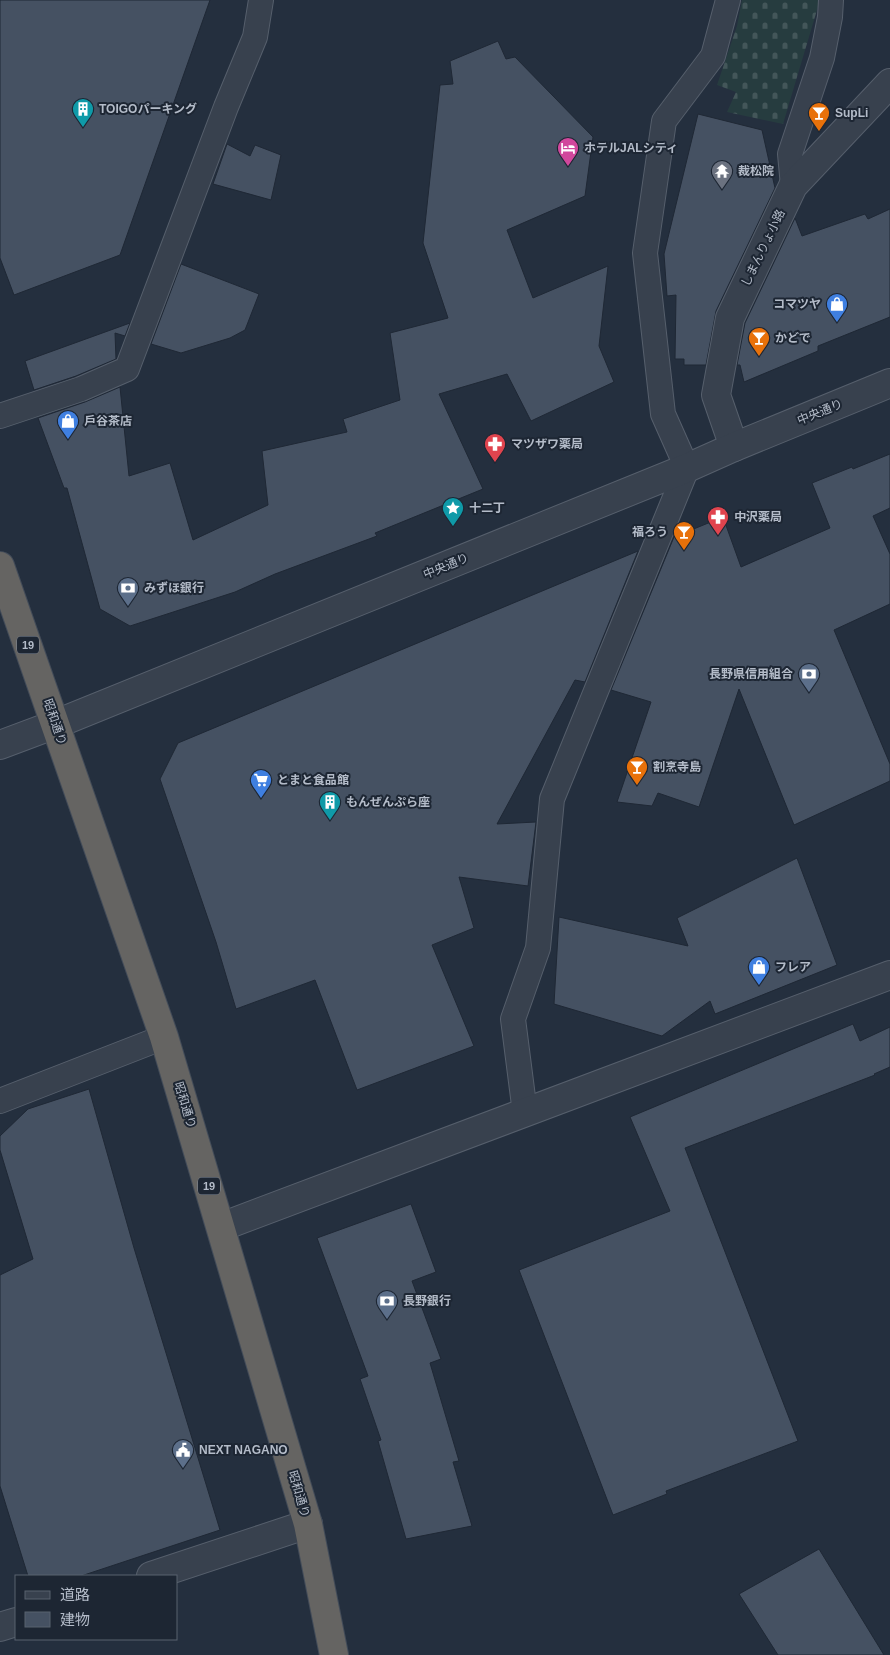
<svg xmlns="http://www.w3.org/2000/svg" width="890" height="1655" font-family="Arial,'Noto Sans JP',sans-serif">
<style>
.cemetery{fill:url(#cemetery-stones)}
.building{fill:#455162;stroke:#1f2835}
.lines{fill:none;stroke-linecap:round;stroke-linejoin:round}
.service-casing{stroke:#565f6c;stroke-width:26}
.minor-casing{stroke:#565f6c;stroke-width:30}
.tertiary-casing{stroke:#565f6c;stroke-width:30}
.trunk-casing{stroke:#434c59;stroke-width:30}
.service{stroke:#38414e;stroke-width:24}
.minor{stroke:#38414e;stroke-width:28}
.tertiary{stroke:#38414e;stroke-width:28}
.trunk{stroke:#656462;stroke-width:28}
.labels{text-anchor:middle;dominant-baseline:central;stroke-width:4;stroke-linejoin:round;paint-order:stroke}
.shield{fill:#1d2633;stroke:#878f9c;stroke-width:1}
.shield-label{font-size:11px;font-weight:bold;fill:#b4bcc9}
.poi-label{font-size:12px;font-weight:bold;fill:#b4bcc9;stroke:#1d2633;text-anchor:start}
.street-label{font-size:12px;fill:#b4bcc9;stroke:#1d2633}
</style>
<defs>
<pattern id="cemetery-stones" width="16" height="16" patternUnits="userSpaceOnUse" patternTransform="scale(1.25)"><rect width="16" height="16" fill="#263c3f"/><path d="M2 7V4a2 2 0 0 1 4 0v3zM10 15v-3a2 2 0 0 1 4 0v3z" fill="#435659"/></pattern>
</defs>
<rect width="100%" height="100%" fill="#242f3e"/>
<path class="cemetery" d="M742,0h78l-37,124 -56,-12 9,-20 -19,-7 20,-59z"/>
<path class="building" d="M0,0h210l-90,255 -106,40 -14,-37z
M498,41l8,18 9,-2 78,80 -8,59 -78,34 26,68 75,-32 -9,80 15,36 -83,39 -24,-47 -68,20 44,95 -108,44 2,3 -102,38 -40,18 -105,34 -30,-17 -33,-121h-3l-26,-70 47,-16 35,-15 9,89 41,-13 23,77 75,-35 -6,-54 85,-19 -4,-13 57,-19 -10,-67 58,-15 -25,-75 17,-158 13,-1 -3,-23z
M698,114l64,16 13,58 -59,123 -10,54h-22v-6h-9l1,-64 -9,1 -3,-42z
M227,144l23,12 5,-11 26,10 -10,45 -58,-16z
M890,209v108l-72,29v5l-74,31 -4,-17h-3l8,-42 50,-105 7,18 63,-22 3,5z
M181,264l78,30 -14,36 -15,8 -49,15 -30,-9z
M130,323l-5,13 -10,-3 1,26 -40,17 -42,14 -9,-29z
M890,454v54l-17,8 17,38v50l-56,26 56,134v17l-96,44 -55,-136 -40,118 -41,-14 -6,13 -35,-4 34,-100 -40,-12 63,-153 49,-20 18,50 89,-39 -18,-45 40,-16 1,2z
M638,551l-53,131 -10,-2 -78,144 39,-2 -8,64 -69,-9 15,51 -42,17 42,101 -117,44 -42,-110 -79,29 -20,-67 -56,-163 18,-36z
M797,858l40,107 -122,49 -5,-13 -48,35 -108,-32 5,-87 129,29 -11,-28z
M853,1024l7,17 30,-14v40l-16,7 1,1 -190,73 113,293 -132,50 1,3 -54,21 -94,-245 151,-59 -40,-94z
M89,1089l45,159 86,282 -139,46h-53l-28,-90v-211l33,-16 -33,-109v-14l28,-27z
M411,1204l25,68 -24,9 29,78 -11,4 29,98 -6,1 19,64 -66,13 -28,-98 3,-1 -21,-61 8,-3 -51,-138z
M819,1549l65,106h-106l-39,-61z"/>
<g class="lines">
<g class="service-casing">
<path id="service" d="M793,186l-3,-32 32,-96 8,-41 1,-17
M0,416l81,-27 46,-20 99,-262 29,-70 6,-37
M0,1101l164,-64
M525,1113l-12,-94 25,-71 14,-149 135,-331 -24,-54 -18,-161 19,-132 49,-65 15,-56"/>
</g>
<g class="minor-casing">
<path id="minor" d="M734,447l-18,-52 14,-77 63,-132 97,-103
M221,1227l669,-252
M151,1576l157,-52
M0,1627l16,-5"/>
</g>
<g class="tertiary-casing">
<path id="tertiary" d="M0,745l56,-21 631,-256 47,-21 156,-64"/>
</g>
<g class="trunk-casing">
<path id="trunk" d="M0,566l164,471 144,487 26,131"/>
</g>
<use href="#service" class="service"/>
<use href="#minor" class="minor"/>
<use href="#tertiary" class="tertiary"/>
<use href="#trunk" class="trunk"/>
</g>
<defs>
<g id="building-pin" transform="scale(1.125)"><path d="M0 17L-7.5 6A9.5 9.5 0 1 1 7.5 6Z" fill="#0f9aa8" stroke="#1d2633"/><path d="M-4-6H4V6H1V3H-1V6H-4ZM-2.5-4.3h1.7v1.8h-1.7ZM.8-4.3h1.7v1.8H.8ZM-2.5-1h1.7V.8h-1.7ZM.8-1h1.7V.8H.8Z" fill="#fff"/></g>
<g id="bar-pin" transform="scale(1.125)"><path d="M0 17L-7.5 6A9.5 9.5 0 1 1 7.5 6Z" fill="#e8710a" stroke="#1d2633"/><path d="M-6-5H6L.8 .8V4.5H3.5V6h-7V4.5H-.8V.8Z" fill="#fff"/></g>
<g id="hotel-pin" transform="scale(1.125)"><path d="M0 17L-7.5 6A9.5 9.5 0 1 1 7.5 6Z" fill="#d1479c" stroke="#1d2633"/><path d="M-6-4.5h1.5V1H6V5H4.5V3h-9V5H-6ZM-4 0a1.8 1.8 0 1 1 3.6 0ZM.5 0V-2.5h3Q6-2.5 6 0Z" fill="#fff"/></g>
<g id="temple-pin" transform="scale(1.125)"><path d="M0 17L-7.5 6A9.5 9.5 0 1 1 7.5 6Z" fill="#6b7280" stroke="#1d2633"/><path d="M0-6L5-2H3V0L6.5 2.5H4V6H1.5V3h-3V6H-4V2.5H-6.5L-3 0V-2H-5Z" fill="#fff"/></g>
<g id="shop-pin" transform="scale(1.125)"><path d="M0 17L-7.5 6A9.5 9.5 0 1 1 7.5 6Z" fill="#3f7fe0" stroke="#1d2633"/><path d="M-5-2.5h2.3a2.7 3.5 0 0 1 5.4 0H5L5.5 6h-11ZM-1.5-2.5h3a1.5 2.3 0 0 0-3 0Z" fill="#fff"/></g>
<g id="pharmacy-pin" transform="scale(1.125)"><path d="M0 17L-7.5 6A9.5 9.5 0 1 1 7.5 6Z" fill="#e0444e" stroke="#1d2633"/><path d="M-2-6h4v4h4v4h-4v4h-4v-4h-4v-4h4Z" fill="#fff"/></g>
<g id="sight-pin" transform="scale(1.125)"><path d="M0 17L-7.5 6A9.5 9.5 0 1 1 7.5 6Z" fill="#0f9aa8" stroke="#1d2633"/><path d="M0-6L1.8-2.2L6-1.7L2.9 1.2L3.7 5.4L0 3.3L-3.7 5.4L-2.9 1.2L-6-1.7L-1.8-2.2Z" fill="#fff"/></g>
<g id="bank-pin" transform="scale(1.125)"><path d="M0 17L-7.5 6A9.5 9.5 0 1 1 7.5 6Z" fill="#5c6f8a" stroke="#1d2633"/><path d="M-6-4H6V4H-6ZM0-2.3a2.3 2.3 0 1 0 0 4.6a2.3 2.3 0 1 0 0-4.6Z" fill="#fff"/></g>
<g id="supermarket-pin" transform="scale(1.125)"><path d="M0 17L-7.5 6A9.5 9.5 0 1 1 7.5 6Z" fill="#3f7fe0" stroke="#1d2633"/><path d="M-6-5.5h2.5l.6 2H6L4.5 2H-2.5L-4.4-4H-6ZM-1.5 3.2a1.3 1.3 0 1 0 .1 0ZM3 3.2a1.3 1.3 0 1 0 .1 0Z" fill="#fff"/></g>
<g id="civic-pin" transform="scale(1.125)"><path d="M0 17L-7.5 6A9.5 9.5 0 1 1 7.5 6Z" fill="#5c6f8a" stroke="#1d2633"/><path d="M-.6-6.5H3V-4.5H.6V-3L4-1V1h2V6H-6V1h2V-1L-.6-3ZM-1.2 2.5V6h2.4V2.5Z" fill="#fff"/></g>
</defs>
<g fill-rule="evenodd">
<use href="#building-pin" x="83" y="109"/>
<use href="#bar-pin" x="819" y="113"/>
<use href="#hotel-pin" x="568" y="148"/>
<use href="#temple-pin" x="722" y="171"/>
<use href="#shop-pin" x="837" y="304"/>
<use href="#bar-pin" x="759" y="338"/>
<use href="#shop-pin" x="68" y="421"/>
<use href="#pharmacy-pin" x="495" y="444"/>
<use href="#sight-pin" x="453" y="508"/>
<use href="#pharmacy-pin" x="718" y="517"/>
<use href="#bar-pin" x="684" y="532"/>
<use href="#bank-pin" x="128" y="588"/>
<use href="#bank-pin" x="809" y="674"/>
<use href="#bar-pin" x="637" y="767"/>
<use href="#supermarket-pin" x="261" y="780"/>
<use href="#building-pin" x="330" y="802"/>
<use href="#shop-pin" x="759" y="967"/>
<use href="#bank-pin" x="387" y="1301"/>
<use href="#civic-pin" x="183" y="1450"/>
</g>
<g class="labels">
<g class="shield">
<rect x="17" y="636.5" width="22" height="17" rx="4"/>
<rect x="198" y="1177.5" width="22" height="17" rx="4"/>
</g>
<g class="shield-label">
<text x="28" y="645">19</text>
<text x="209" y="1186">19</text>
</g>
<g class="poi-label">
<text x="99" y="109">TOIGOパーキング</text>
<text x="835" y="113">SupLi</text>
<text x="584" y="148">ホテルJALシティ</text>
<text x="738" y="171">裁松院</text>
<text x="821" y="304" text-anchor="end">コマツヤ</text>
<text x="775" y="338">かどで</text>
<text x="84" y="421">戶谷茶店</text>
<text x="511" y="444">マツザワ薬局</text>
<text x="469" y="508">十二丁</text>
<text x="734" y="517">中沢薬局</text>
<text x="668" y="532" text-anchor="end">福ろう</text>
<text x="144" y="588">みずほ銀行</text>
<text x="793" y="674" text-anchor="end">長野県信用組合</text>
<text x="653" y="767">割烹寺島</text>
<text x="277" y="780">とまと食品館</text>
<text x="346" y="802">もんぜんぷら座</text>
<text x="775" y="967">フレア</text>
<text x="403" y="1301">長野銀行</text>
<text x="199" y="1450">NEXT NAGANO</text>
</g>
<g class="street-label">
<text transform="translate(763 248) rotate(-64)">しまんりょ小路</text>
<text transform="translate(820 412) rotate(-22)">中央通り</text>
<text transform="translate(446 566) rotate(-22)">中央通り</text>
<text transform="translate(55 722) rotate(71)">昭和通り</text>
<text transform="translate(185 1105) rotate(73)">昭和通り</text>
<text transform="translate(299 1494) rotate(74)">昭和通り</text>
</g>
</g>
<rect x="15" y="1575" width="162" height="65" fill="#1d2633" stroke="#59626f"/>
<rect x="25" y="1591" width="25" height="8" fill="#38414e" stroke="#59626f"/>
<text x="60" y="1600" font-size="15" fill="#b4bcc9">道路</text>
<rect x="25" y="1612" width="25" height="15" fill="#455162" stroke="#59626f"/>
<text x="60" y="1625" font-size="15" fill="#b4bcc9">建物</text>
</svg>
